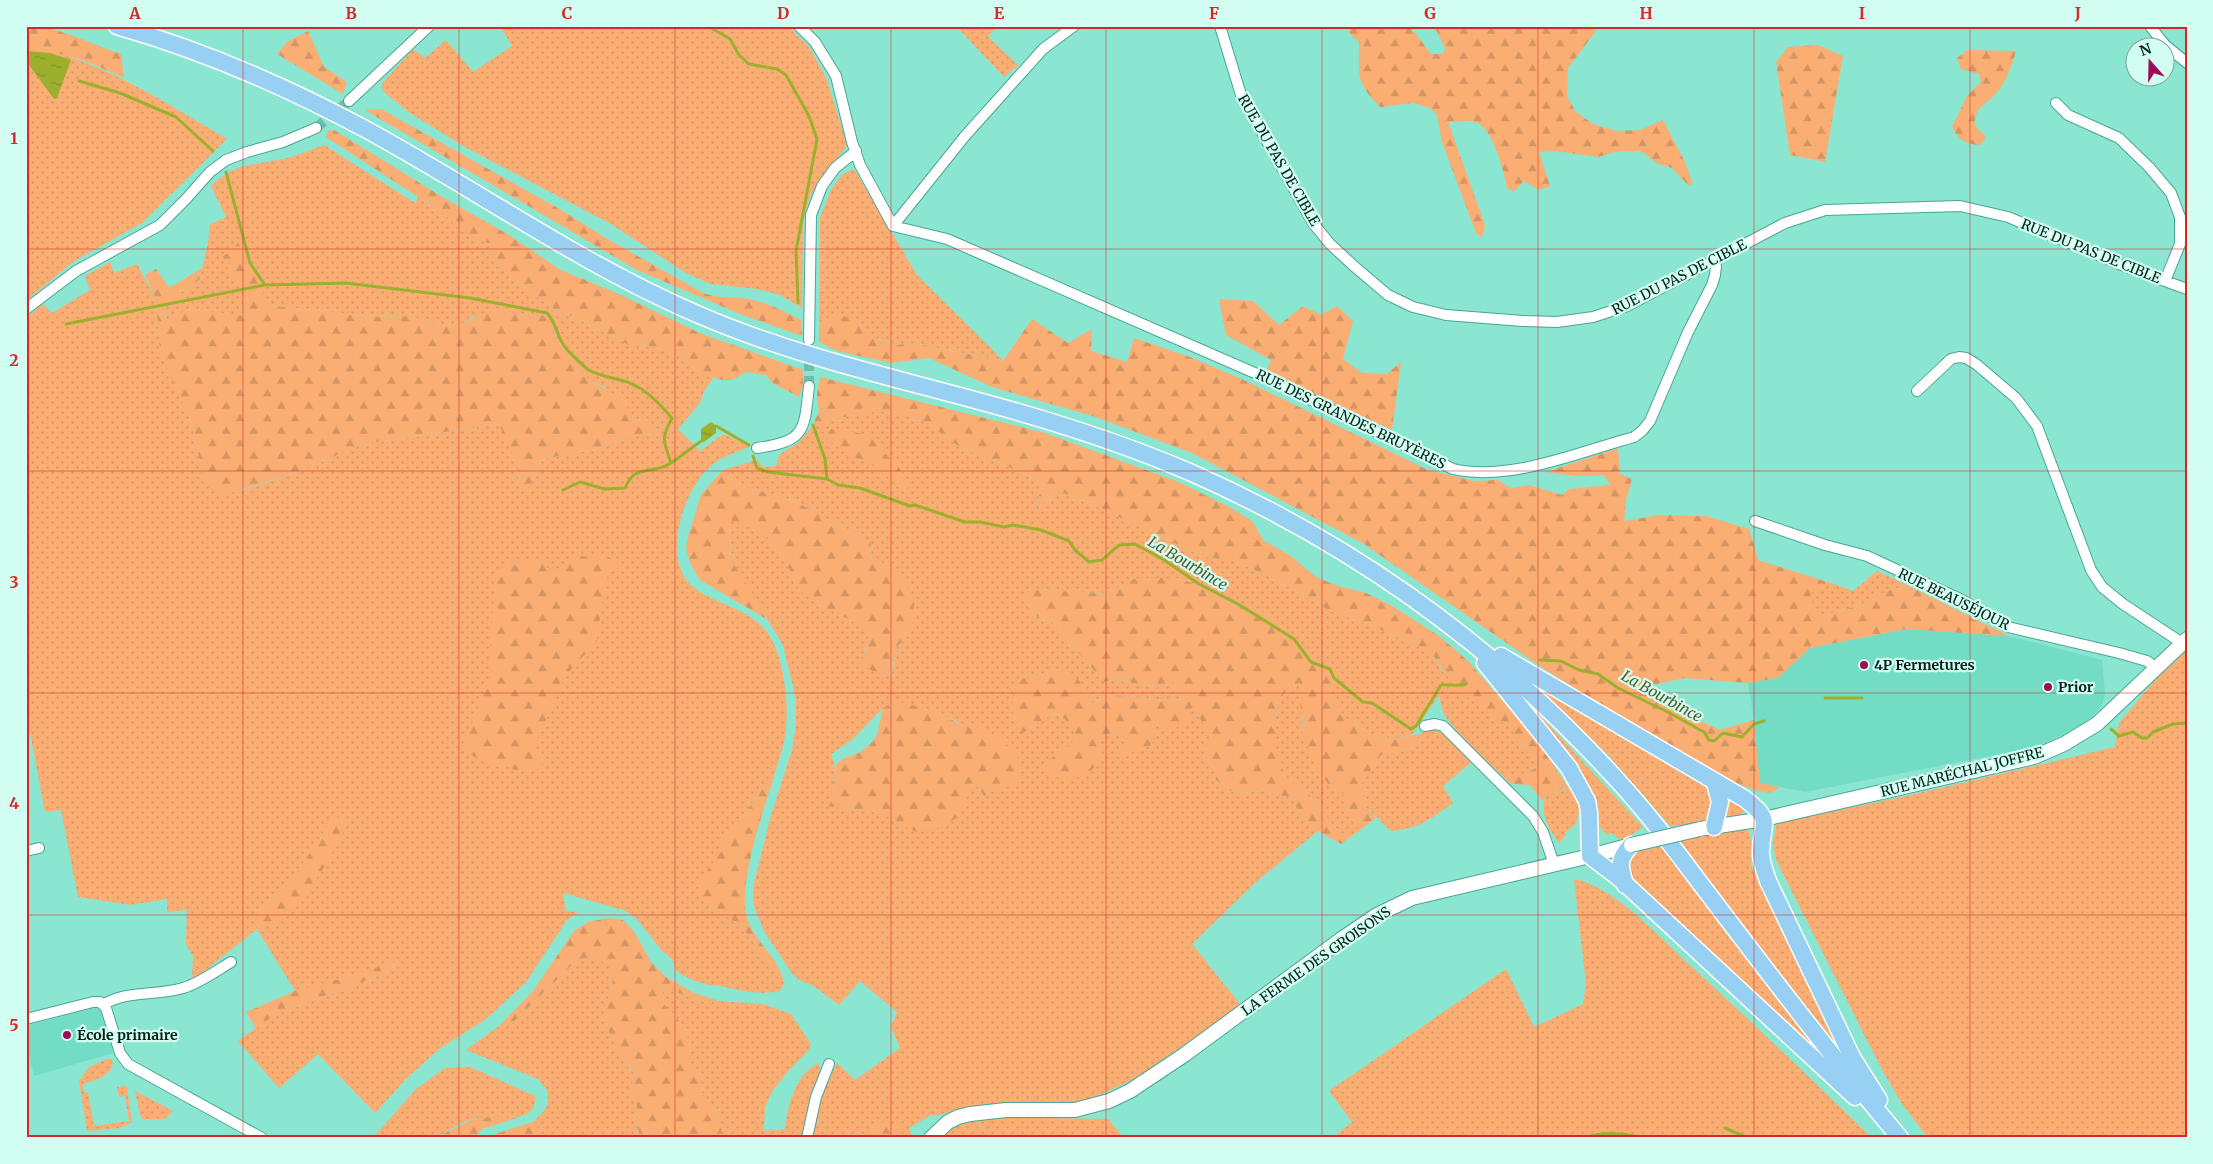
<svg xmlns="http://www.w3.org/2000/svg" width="2213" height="1164" font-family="Merriweather,serif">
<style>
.built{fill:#73dcc5}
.grass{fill:url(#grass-dots);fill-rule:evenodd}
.forest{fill:url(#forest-firs)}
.water{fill:url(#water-ripples)}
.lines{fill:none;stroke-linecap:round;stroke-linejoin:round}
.stream{stroke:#9db02e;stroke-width:3}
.minor-tunnel{stroke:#6fbeac;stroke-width:10;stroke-dasharray:10 5;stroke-linecap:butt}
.minor-casing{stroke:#49a693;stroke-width:12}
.secondary-casing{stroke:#49a693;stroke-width:16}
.primary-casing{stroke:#fff;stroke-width:19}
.minor{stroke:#fff;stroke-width:10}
.secondary{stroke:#fff;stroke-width:14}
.primary{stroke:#97d0f2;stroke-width:16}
.secondary-bridge-casing{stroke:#49a693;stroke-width:16;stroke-linecap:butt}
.secondary-bridge{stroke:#fff;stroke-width:14}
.grid{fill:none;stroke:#d62828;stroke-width:1;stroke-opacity:0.55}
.poi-dot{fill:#9e0c57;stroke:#d2fdf1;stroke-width:2}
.labels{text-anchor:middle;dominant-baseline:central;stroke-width:4.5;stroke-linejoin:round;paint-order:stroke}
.street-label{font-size:14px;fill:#02201a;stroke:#d2fdf1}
.poi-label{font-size:14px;font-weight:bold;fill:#02201a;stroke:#d2fdf1;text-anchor:start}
.water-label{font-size:15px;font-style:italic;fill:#515928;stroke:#d2fdf1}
.neatline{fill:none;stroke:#d62828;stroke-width:2}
.grid-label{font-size:16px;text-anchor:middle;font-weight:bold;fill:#d62828}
</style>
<defs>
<pattern id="grass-dots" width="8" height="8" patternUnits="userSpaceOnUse" patternTransform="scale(1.25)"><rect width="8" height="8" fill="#faae73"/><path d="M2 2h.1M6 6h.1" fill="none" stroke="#d59563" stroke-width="1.8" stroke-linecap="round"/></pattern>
<pattern id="forest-firs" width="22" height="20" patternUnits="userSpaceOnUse" patternTransform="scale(1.25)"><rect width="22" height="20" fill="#faae73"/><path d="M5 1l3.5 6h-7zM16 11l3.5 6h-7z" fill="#d59563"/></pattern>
<pattern id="water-ripples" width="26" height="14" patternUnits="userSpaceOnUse" patternTransform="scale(1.25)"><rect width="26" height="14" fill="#9db02e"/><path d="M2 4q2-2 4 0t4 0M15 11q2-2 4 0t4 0" fill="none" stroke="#7e8f26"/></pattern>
</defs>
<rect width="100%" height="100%" fill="#8ae5d1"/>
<path class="built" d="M1906,629l103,7 93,24 3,34 -3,11 -15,18 -41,20 -25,7 -216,42 -45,-9 -6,-63 -6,-37 30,-5 32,-30z
M95,1008l7,4 11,41 -79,23 -8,-32v-18z"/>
<path class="grass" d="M500,26h288l22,22 17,32 20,65 -36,49 -8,26 -1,88 -22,-13 -23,-6 -46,-5 -25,-11 -75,-49 -146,-77 -55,-34 -25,-20 -4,-8 32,-36 12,9 21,-18 27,32 39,-26z
M956,26h41l-9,11 30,28 -14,12z
M61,54c60,19 112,53 166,85l-85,84 -68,38 -48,40v-235l4,1 12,-12z
M324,145l91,58 3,-6 25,16 29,27 24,4v5l-9,1 8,14 60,47 21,7 57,29 12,-2 33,10 17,15 18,8 -9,13 -4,12 -22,26 22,22 23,-17 27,12c-12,6 -27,10 -37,18 -29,22 -51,92 -23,120 22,21 59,23 77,48 17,22 23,76 18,103 -2,16 -9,32 -13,48h-5l-25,34 -23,27 3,6 -18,52 37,24 43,57 -4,8c-21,4 -38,0 -59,-5 -5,-2 -10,0 -15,-2 -11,-2 -20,-7 -30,-13l-4,-12 -10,-8 -25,-32 -11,-8 -63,-18 3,18 12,1 -11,8 -41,62 -40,37 -47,30 -33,30 -31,34 -57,-59 -39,34 -41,-47 36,-26 61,-23 12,-1 13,-8 35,-15 -2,-6 -46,16 -52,13 -38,-62 -65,52 1,-25 -7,-12 1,-34 -20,2v-13l-36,6 -53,-8 -17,-87 -16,2 -19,-101v-392l16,-15 10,9 38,-23 -5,-14 25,-14 4,11 23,-9 19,36 4,51 30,68 15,64 38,7 55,-18 64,-28 138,-20 17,40 2,19 16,-8 7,-16 55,-10 33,-12 23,-4 4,-4 -12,-12 -9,4 -30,-33 -17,-8 -37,-46 5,-6 -2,-17 -18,6 -17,-4 -47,4 -12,7 -17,1 -35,-9 -37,1 -97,-11 -12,-9v-22l-13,-12 -13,-21 -8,29 15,17 -2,27 -53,-5 -24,10 -1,-14 13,-5 5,-11 7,-2 11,-9c3,-19 10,-34 9,-54l17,-8 -15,-31c26,-25 43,-20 76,-28 13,-3 25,-9 37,-13zM334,817l10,4 -87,107v-15l33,-30z
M854,169l63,106 87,86 -91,-18 -16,2 -19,-6 -19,-17 -40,-1 1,-103 12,-30 11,-14z
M873,412h15l33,7 40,29 44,17 38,19 -5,15 1,9 6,-8 18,-7 20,7 121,57 25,2 42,18 59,34 40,14 61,27 12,20 66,55 30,39c-13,8 -25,13 -40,6 -10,-5 -50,-48 -55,-58 -3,-6 -4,-13 -5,-19l-27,40 -20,4 -20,-5 -27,-16 -18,-27 3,-27 -7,2 -12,-9 -16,-20 -40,-30h-16l-36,-19 -24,-10h-43l-28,15 -79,-3 3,24 20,8 52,60 11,-3 40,9 18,-5 12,16 -19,2 -53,-6 -21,8c-16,-23 -9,-27 -40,-34l-13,7 -25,4 16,49 13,-11 15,-4 15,12 4,13 -35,27 58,-30 19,-2 15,7 -14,16 36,-33 36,-17 19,28 -5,10v11l7,12 3,12 14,11 14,3 15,-5 35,10 4,14 20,18 -62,51 -64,62 48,60 -24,19 -82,56 -45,21 -8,3 -62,-1 -41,3 -40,10h-7l-22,13 2,6 5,4 -55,-4 -3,4h-46c3,-28 13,-51 25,-75l18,17 45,-32 -9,-21 6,-15 -37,-31 -21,24 -27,-20 -13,-5 -8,-8 -27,-41 -10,-25 -1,-18 17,-69 22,-69 4,-26v-25l-13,-54 -52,-85 -2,-42 37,17 20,27 13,28 20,14 48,25 2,12 -8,18 30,16 6,-29 10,-8 -12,-67 -25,-16 1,-13 -75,-40 -60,-18 -13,-14 34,-10 6,7 13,-1 4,-12 18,-11 13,-15 21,-9zM894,701l59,18 12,9 47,59h-12l-16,9 -10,-15 -15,35 -43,16 -35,-19 -53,-7c5,-19 11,-33 3,-52l22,-15 30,-31z
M1877,571l30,14 -22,7 -21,12 -47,13 -8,-23 22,-11 22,8z
M2187,650v488h-259l-26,-34 -21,-36 -105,-208 -3,-17 4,-20 134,-28 204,-48 4,-24 37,-44z
M1526,679l178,103c9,16 10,25 1,41l-35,3 -63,-72z
M1300,683c-1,17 4,32 2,49l40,57 3,22 15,19 -11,8 -15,-11 -25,-33 -24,-18 -9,-26v-35l5,-17 8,-12z
M1536,711l107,116 -21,14 -10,-8 -5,2 -10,-11 -32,-73z
M1432,728l13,6 28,27 -30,25 10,17c-22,16 -35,26 -62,28l-25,-24 -4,-24 19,-28 30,-6 9,-15z
M1574,786l6,20 -4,18 -10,8v3l-7,8c-11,-16 -20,-29 -13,-48z
M1722,792l21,15v4l-2,4 -19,4z
M1746,827c8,11 4,25 5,38l83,166 17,37 -172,-227z
M1662,846l159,207 -5,1 -185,-176 -3,-9 3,-17z
M1574,879c40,7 88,61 118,88 61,56 120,113 180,171h-539l19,-16 -23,-31 177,-122 28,58 49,-23 3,-20z
M594,957l15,9 4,15 -9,31 3,15 14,32 15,17 -6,12 7,21 2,29h-95l-11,-16 12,-12 3,-6 -1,-14 -9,-11 -72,-29 33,-24 13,-3 66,-64z
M662,987l45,16 12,-2 44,3 17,6 11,4 20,30 -3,7 -19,19 -16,20 -8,17 -1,24 21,-2c3,-24 10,-55 34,-66l1,7 -9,24 -8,44h-80l-5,-24 -16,-21 -1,-13 -5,-8 -7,-4c5,-28 -6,-45 -25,-64z
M107,1059h4l2,5c-5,14 -18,16 -30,20l1,9 4,-1 6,34 35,-5 -4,-25 -6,1 -2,-10 8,-1 2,2 5,34 -12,6 -33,3 -8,-50 10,-14z
M470,1067l65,29c3,31 -43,20 -62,23 -14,3 -26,13 -38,19 -5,2 -53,0 -62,0l43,-49 29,-21z
M135,1091l38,20 -8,8h-22l-3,-4z
M988,1117l120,2 16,19h-185l14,-11z"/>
<path class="forest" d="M26,26c32,0 65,18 95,28l3,24 -36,-16 -27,-8 -19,1 -12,12 -4,-1z
M1352,26h55l9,8 15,20h12l2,-6 -11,-22h159l3,5 -28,37 -1,28 9,16 17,12 24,7 23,-1 23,-10 22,42 8,22 -5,1 -16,-17 -14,-4 -17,-13h-22l-21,6 -42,-6 -17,1 11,34 -11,4 -15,-9 -10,10 -7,-3c-3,-16 -14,-61 -32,-66 -7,-2 -19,0 -27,0l37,103 -3,13 -6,-5 -34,-91 -5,-27 -7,-7 -17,-5 -33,4c-25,-26 -21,-31 -21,-65l-11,-10z
M308,31l16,36 23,15 -4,12 -66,-40 10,-12z
M1818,45l25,11 -18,106 -35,-7 -14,-93 12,-15z
M1967,50l49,1c-4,13 -9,29 -18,40 -11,14 -24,14 -23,35l11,11 -6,8c-15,-1 -21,-5 -28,-18l15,-31 14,-14 -2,-8 -18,-5 -4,-11z
M381,109l182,102 41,26 97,55c16,7 25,4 42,6 21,3 39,12 58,22l1,16 -62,-22 -103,-44 -272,-160z
M334,130l110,68 65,37 50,34 62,26 81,39 101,36v16l-4,11c-14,-9 -24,-9 -33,-22l-20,-3 -14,8h-9l-16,-4 -12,-6 -17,-15 -33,-10 -12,2 -57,-29 -20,-7 2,13 -6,10 37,46 37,20 2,11 8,10 9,-4 12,12 -4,4 -23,4 -33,12 -55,10 -15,32 -8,-8 -2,-19 -18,-40 -137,20 -64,28 -78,24 -15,-13 -15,-64 -30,-68 -4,-51 -11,-25 11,-6 13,18c10,-3 22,-13 33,-19l-2,11 -11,9 -7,2 -5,11 -13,5 1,14 24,-10 53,5 2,-27 -15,-17 -6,-15 9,-5 5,-10 13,22 13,12v22l12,9 97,11 37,-1 35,9 17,-1 30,-14 29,3 17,4 18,-6 -60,-47 -8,-14 8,-1v-5l-23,-4 -29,-27 -117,-76 2,-6z
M1219,299l34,2 26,24 24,-19 18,9 16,-9 16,15 -10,38 19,14 25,1 14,-12 -9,68 -127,-56 6,-14 -45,-25z
M838,314l21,8 20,18 18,5 16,-2 90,18 29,-42 36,24 24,-14 -1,22 36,11 7,-24 56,19 56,24 182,89 46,11 24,-1 12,8 19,-3 33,10 7,-6 41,-4 -6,-10 -28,1 -30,-4 72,-24 2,26 12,5 -6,21 -2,21 35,-6 47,1 43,13 9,31 73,23 -21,11 7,23 47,-13 21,-12 22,-7 102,51 -103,-7 -96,19 -32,30 -30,5 -63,-5 -42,9 10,12 67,31 34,-10 6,63 20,4 -10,6 -15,-3 -37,-13 -171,-106 -183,-127 -172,-91 -96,-36 -104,-30 -63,-29 -38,5 -54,-12 -18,-9v-21z
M820,377l225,56 134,49 54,27 20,13 10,18 28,16 25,21 22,9 28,7 28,14 45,29 28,24 72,83 29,44 -22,8 -3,6 -13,-16 -19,-1 -13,-12c18,3 26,4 41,-6l-30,-39 -54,-39 -24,-36 -61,-27 -40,-14 -59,-34 -42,-18 -25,-2 -121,-57 -20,-7 -18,7 -6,8 -1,-9 5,-15 -38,-19 -44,-17 -40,-29 -33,-7h-15l-41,7 -21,9 8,-16 -2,-18z
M831,429l36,5 33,35 9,20 -14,-6 -24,-19 -25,-10 -20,-17z
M723,470l13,14 60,18 75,40 -1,13 25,16 13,16 6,15 -1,20 -6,16 -10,8 -7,29 -12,-1 -21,-12c11,-8 12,-21 10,-33l-48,-25 -20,-14 -13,-28 -20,-27 -37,-16 2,41 39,61 -70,-41 -9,-15 -5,-16 2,-12 13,-42z
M580,556l30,2 11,8 -13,8 -7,34 -4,33 -31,34 -28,63 -2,11 10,13 -10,8h-21l-15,-6 -8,2 -30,-16 29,-78 -1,-15 5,-83 21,-14h28l3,8 14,1 7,-9z
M1136,578h43l24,10 36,19h16l40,30 16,20 12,9 7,-2 5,2 3,14 -5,9 -6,2 18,27 27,16 20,5 28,-5 -9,15 -30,6 -19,28 4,24 10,11 -16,12 -15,-19 -3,-22 -11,-1 -16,-23 -13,-33 1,-12 -4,-22 1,-15 -11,3 -8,12 -5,17v35l9,26 24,18 25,33 15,11 -8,6 -23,-13 -20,-18 -4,-14 -35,-10 -15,5 -14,-3 -14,-11 -3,-12 -7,-12v-11l5,-10 -19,-28 -3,14 -10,5 -13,3 -10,-5 -4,21 -32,12 1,-8 12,-8 -14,-7 -19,2 2,20c-4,5 -8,13 -13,16 -15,10 -37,9 -48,-6l36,-27 -4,-13 -15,-12c-18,4 -24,13 -39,21l-7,-25 2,-30 25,-4 13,-7c34,7 23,10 40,34l21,-8 53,6 19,-2 -12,-16 -18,5 -39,-9 -12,3 -52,-60 -20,-8 -9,-15 6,-9 79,3z
M894,701c25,5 50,11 71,27l19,-1 19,13 16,19 2,18 -9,10h-12l-16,9 -10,-15 -14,35 -19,11 -25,5 -35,-19 -54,-7 7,-21 2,-20 6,-6 16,-6 12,-8 7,-10 6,-27z
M767,783h5c-10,31 -36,108 -24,138 9,23 31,37 36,62l-43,-57 -37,-24 -6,-18 24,-34 -4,-6 24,-27z
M334,816l10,5 -2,16 -30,50 -39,36 -16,6v-16l33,-30z
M609,918l14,2 12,13 16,29 15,15 28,16 25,8 -12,2 -45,-16 2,17c19,19 30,35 25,64l7,4 5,8 1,13 16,21 5,24h-84l-2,-29 -7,-21 6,-13 -15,-16 -14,-32 -3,-15 9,-31 -4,-15 -15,-9 -16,2 -66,64 -13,3 34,-35 41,-60 14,-9z
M392,962l3,6 -35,15 -13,8 -12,1 -61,23 -18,14 -10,-17 49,-21 52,-14z
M493,1117l23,1 -34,11 -8,9h-39l36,-18z
M533,1122l11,16h-54l8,-5z
M878,1122l18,2 7,3 -2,9 -43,2z"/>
<path class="water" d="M26,51l24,2 21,7 -14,38 -3,1 -28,-38z
M711,422l5,4v7l-12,9 -3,-1v-12z"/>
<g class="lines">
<path class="stream" d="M708,26l22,13 9,16 10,9 28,5 9,6 23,41 8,23 -21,112 2,52
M79,81l41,12 56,24 37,34
M226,172l24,91 15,22
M66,324l199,-39 81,-2 124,15 77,15c9,9 10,24 18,34 2,4 19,19 22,22 10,6 18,7 29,10 26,5 40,21 56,39 -12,22 -8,23 -1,45
M813,425l12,34 2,20
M714,429l2,-3 33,19
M753,456l4,12 11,4 59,7 11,6 22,3 50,18 5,-1 50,17h15l24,5 9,-2 28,5 28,11 6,9 14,12 13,-2 17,-15 16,-1 29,16 35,24 39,20 56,35 17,23 19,7 4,9 29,24 9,1 39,26 5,-3 25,-41c9,-1 16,2 25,-1
M563,490l17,-8 25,7 20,-1c11,-26 26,-12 46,-25 11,-7 21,-16 32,-23
M1540,660l21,1 18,9 19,4 20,14 50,24 36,20 5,8 5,1 9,-8 19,4 12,-13 10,-3
M1825,698h37
M2111,729l8,7 14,-4 9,6h5l6,-6 20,-8 14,-1
M1725,1128l23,10
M1584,1138c20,-8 40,-4 61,0"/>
<path class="minor-tunnel" d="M316,128l33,-27
M809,386v-35"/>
<g class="minor-casing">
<path id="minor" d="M799,26l16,16 21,34 16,66 8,23 33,61
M1220,26l21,69 72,128 17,21 25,23 33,28 25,12 33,8 77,6 34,1 36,-5 34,-11 158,-83 40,-13 135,-4 48,11 116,49 63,23
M2150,26l15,19 22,18
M349,101l80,-75
M2056,103l12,12 51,23 30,29 22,26 9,24v27l-15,37
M893,226l54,13 317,138 189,92c57,13 126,-17 181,-32l8,-6 8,-10 38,-89 24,-47 3,-10 1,-9 -2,-5
M893,226l72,-90 78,-87 31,-23
M26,309l50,-38 84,-46 26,-26 24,-27 16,-12 21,-8 36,-10 33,-14
M809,340l2,-125 11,-29 13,-18 21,-17
M1917,391l34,-32 8,-2 7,1 10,6 40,34 21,28 54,144 11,17 21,17 59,39
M757,448c49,-7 47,-17 52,-62
M1755,521l70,24 42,11 93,43 48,28 111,26 28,8 9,7
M1425,726l10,-2 8,2 90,90 10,16 11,32
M26,851l13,-3
M103,1005l3,3 14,45 8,11 134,74
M26,1019l67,-17h7l3,3c23,-15 54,-9 80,-17 17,-5 33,-17 48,-26
M807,1138l9,-41 13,-33"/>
</g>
<g class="secondary-casing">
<path id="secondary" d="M1705,828l59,-9 270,-62 30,-13 33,-20 90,-85
M931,1138l17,-16 10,-5 12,-3 36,-4h69l34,-9 21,-10 54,-36 159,-117 34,-23 35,-17 178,-42 41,-11"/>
</g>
<g class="primary-casing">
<path id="primary" d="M117,26c88,25 170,61 250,104 110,60 214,134 330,184 103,45 214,67 321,98 59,17 118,37 174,61 165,73 305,174 426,308 37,40 68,84 101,127 59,78 118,155 181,230
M1501,656l244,143c28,21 17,23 16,51 -1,11 4,21 7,31l84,176 27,43
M1485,663l84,105 18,33 2,11 1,44 29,22 236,219
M1714,827l6,-25 -5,-19
M1625,885c-5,-19 -8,-25 6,-40"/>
</g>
<use href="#minor" class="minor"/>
<use href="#secondary" class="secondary"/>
<use href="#primary" class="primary"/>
<g class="secondary-bridge-casing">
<path id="secondary-bridge" d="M1631,845l69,-16"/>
</g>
<use href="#secondary-bridge" class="secondary-bridge"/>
</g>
<path class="grid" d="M243,26v1112M459,26v1112M675,26v1112M891,26v1112M1106,26v1112M1322,26v1112M1538,26v1112M1754,26v1112M1970,26v1112M26,249h2161M26,471h2161M26,693h2161M26,915h2161"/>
<g class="poi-dot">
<circle cx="1864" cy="665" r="5"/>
<circle cx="2048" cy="687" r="5"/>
<circle cx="67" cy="1035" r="5"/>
</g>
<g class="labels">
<g class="street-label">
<text transform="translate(1279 160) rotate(60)">RUE DU PAS DE CIBLE</text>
<text transform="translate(2091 251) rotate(22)">RUE DU PAS DE CIBLE</text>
<text transform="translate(1679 277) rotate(-27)">RUE DU PAS DE CIBLE</text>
<text transform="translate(1351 419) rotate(26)">RUE DES GRANDES BRUYÈRES</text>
<text transform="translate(1954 599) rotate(26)">RUE BEAUSÉJOUR</text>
<text transform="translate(1962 772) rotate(-14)">RUE MARÉCHAL JOFFRE</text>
<text transform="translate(1316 961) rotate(-35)">LA FERME DES GROISONS</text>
</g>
<g class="poi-label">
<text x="1874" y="665">4P Fermetures</text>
<text x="2058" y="687">Prior</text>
<text x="77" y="1035">École primaire</text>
</g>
<g class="water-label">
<text transform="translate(1188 563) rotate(31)">La Bourbince</text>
<text transform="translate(1662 696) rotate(29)">La Bourbince</text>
</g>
</g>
<rect width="2213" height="1164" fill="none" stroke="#d2fdf1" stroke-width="55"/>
<g transform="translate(2150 62) rotate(340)"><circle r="24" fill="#d2fdf1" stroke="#7fa59b"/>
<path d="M0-4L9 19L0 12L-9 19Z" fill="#9e0c57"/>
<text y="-8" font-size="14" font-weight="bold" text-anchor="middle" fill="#02201a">N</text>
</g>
<rect x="28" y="28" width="2158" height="1108" class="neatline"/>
<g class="grid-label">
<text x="135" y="19">A</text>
<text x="351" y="19">B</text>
<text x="567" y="19">C</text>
<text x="783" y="19">D</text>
<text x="999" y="19">E</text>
<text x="1214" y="19">F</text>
<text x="1430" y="19">G</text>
<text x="1646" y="19">H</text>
<text x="1862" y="19">I</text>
<text x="2078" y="19">J</text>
<text x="14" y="144">1</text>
<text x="14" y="366">2</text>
<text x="14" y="588">3</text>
<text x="14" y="809">4</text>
<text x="14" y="1031">5</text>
</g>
</svg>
